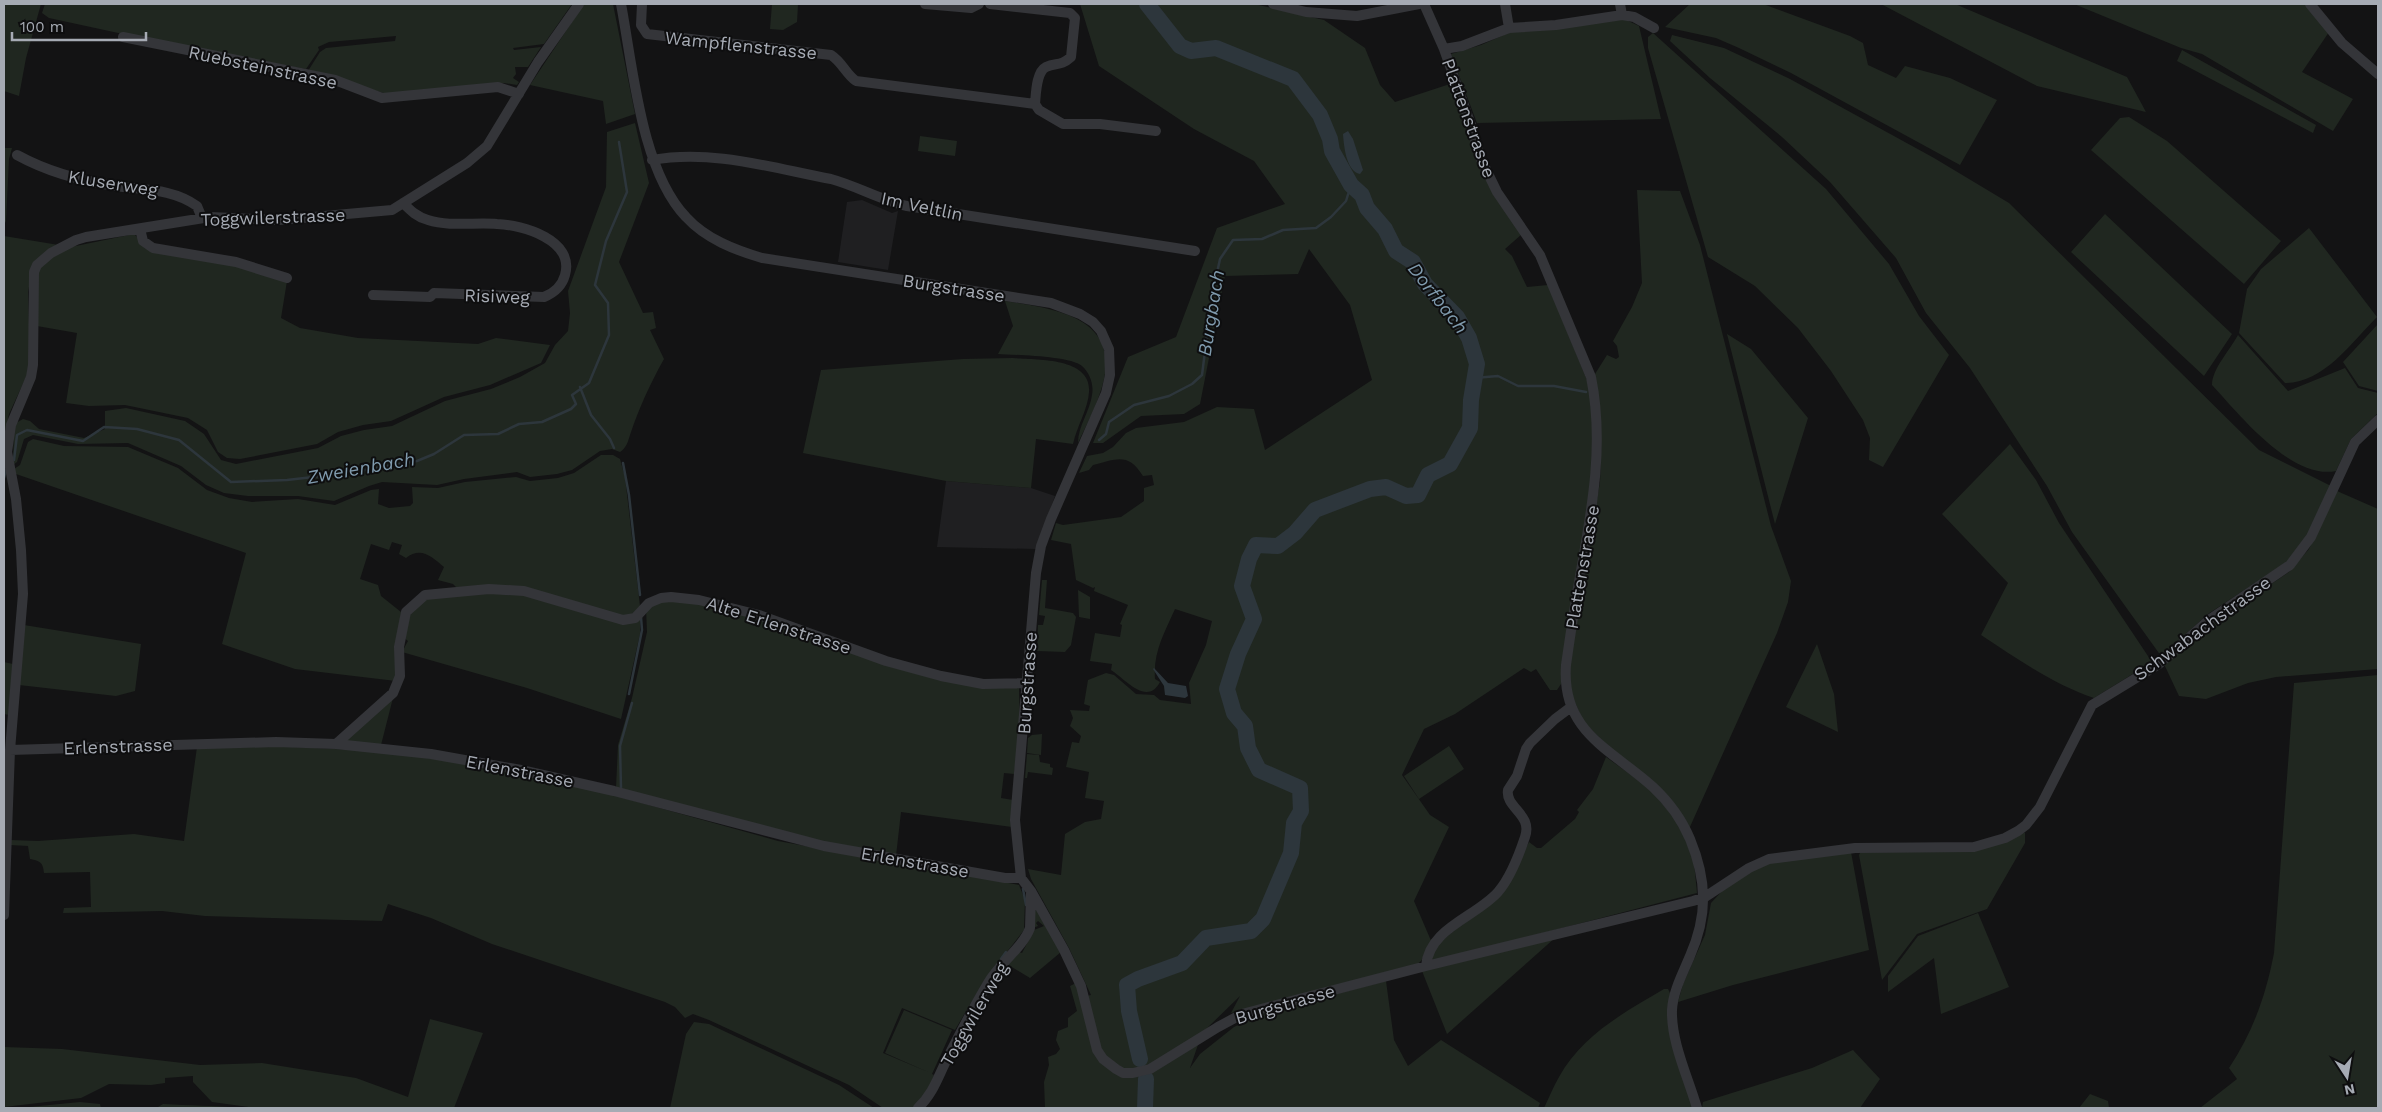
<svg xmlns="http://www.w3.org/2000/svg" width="2382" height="1112" font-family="'Work Sans',sans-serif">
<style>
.built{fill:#1f1f21}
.green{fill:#202720}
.water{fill:#2d363c}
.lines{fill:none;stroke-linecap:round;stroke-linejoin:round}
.stream{stroke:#2d363c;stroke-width:2.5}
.river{stroke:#2d363c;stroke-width:16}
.minor{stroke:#343539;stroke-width:10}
.labels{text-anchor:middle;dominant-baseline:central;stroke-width:4;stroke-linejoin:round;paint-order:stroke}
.street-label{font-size:18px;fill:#a6abb4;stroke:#0e0e0f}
.water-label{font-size:19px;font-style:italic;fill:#7f9aad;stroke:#0e0e0f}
</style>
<rect width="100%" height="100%" fill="#131314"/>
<path class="built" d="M862,200l30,13 6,-2 -10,59 -50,-8 9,-60z
M946,481l85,7 24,8 -19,53 -99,-2z"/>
<path class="green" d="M4,4h37l-15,54 -7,38 -15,-5z
M45,4h527l-28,40 -31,4 1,2 27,-3 -13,20h-13l1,7 -3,4 6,4 -2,3 -13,-2 -117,11 -79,-23 12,-19 6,-4 69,-7 1,-5 -67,6 -11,5 1,3 -13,19 -123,-22 -134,-29 -7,-5z
M584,4h29l22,110 -29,10 -3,-23 -73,-16z
M772,4l26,1 -1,17 -14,8 -13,-1z
M1080,4h174l70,16 41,28 15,37 15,17 58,-19 13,37 56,114 -17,15 7,7 15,31 21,-2 39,95c23,102 -21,203 -26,304l-4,6h-7l-14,-21 -5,3 -7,-4 -69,46 -31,15 -22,46 28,40 19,12 -35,74 18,42 -11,18 -6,5 -184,47 9,-17 -38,37 -12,35 10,-14 34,-27 29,-14 123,-32 8,59 14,26 33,-26 99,63 -2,5h-493l-1,-26 5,-17 -1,-8 8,-3 4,-5 -4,-9 2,-9 10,-4v-9l9,-7 -7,-25 6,-3 6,14 9,-2 -22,-47 -38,-69 -3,-10 33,6 4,-41 20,-12 16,-3 3,-18 -19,-3 4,-26 -23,-5 6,-25 7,1 2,-7 -11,-10 3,-8 -3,-8 19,1 1,-5 -6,-2 4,-24 18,-7 8,2 22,19 18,1 6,5 31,4 -2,-21 17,-38 6,-24 -37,-12c-11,25 -22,43 -20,70l5,3c-13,25 -36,-4 -49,-12l1,-6 -22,-3 5,-28 25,4 2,-12 -2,-1 8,-19 -34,-14 1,-4 -2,1 -17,-8 -5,-36 -20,-4 5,-17 7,2 58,-8 23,-16v-13l10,-3 -2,-10 -9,1c-15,-24 -26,-17 -50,-11l-4,5 -10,3 8,-17 16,-3 10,-6 13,-14 10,-5 48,-6 33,-15 37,2 11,41 107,-70 -22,-75 -41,-56 -11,25 -73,2 -25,128 -16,10 -43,2 -38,27h-10l35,-86 48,-20 41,-109 68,-24 -31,-43 -60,-32 -95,-63z
M1690,4h73l87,32 13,7 5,22 28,13 9,-12 45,12 47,22 -37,65 -169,-92 -52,-25 -23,-10 -51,-11z
M1881,4h74l172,73 19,35 -109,-26z
M2074,4h232l23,28 -27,40 51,27 -20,32 -131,-77 -21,-6z
M1624,19l15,7 22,93 -184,4 -26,-69 30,-9 32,-14z
M1653,33l173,156 63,75 30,52 30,39 -66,112 -14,-7 1,-22 -7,-18 -32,-49 -33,-43 -43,-42 -47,-29 -60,-209v-11z
M1672,35l52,13 66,31 144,79 75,45 250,247 72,36 -21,47 -22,28 -80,53 -47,42 -89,-124 -25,-46 -77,-118 -44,-55 -30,-55 -66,-76 -48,-45 -72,-59 -40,-37z
M2182,50l134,75 -3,8 -136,-72z
M2129,117l38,24 114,100 -37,43 -153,-134 29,-32z
M635,123l14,60 -30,79 24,51 10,-1 3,16 -6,2 14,29c-14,25 -25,49 -34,76 -2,7 -4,13 -10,17l-8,-3 -12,2 -28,19 -15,4 -27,3 -13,-5 -53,7 -27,6 -55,-3 -13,4 -35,15 -36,-5h-50l-24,-3 -18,-8 -25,-19 -53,-23 -50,1 -45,-9 -9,4 -7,23 -4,3 1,-41 9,-5 7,2 9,8 45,9 21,-9v-18l21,-3 59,13 19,13 17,26 15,4 82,-16 23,-12 23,-6 28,-4 53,-25 46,-12 29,-12 25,-14 10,-18 13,-14 2,-18 -2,-22 38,-104 1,-55z
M920,136l37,5 -2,15 -37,-5z
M4,148h8l-3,11 -3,62 -2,4z
M1637,190l43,1 20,54 71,281 20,55 -3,21 -11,31 -88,196 -106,-108 -13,-30 -1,-24 31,-185 1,-27 -6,-81 12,-19 9,4 3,-2 -2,-11 -4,-5 19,-34 10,-24z
M2105,214l127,120 -28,42 -133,-124z
M2309,228l68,89c-26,26 -53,66 -92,66l-46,-50 8,-44 14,-20z
M129,235h6l4,4 148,42 -6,37 19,10 58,10 120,6 18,-6 54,7 -9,18 -51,22 -46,12 -53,24 -28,4 -25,7 -21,12 -77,15 -13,-1 -9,-6 -11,-22 -19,-12 -63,-13 -36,1 -23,-3 11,-70 -40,-7 -5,-55 -4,21 2,62 -3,21 -18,39 -5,29v-207l67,11z
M1005,301c44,7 113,14 99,78 -5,22 -16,43 -26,64 0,-17 12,-32 14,-48 2,-10 -2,-22 -10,-29 -12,-10 -67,-11 -84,-12l15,-28z
M2378,324v67l-19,-5 -16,-24z
M1727,334l24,15 57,69 -33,106z
M2238,335l50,56 57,-23 13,20 20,5v20l-27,26 -15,32c-45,9 -97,-57 -124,-86 0,-16 18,-35 26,-50z
M1013,358c23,2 79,-1 76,34 -1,17 -12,34 -16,52l-37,-5 -5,49 -85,-7 -143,-28 18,-83 142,-11z
M33,439l31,7 64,1 50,21 29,22 22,8 23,4 46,-3 37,6 36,-15 8,-1 -1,15 11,4 21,-2 3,-3 -1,-16 26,1 27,-6 51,-5 14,4 28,-3 16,-5 27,-18h12l7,4 5,18 15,129 -7,10 -11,2 -86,-26 -79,-4 -4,-4 -15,-4 6,-13c-12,-10 -23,-21 -38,-9l-7,-4 3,-9 -10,-3 -3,8 -18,-6 -11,35 18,6 3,11 20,16 -5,69 -101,-12 -73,-25 24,-91 -230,-79 -2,-5 6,-4 8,-23z
M2010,444l26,36 23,43 93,139 -58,36c-40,-13 -78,-40 -113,-63l27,-52 -66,-69z
M2337,491l41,18v160l-102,8 -28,6 -42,16 -27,-3 -15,-32 34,-31 91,-61 20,-23z
M1042,580h5l-2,28 28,5 3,4 -5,28 -6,7 -28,-1 1,-26h5l2,-9 -6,-1z
M1078,590l12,7v22l-11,-2z
M524,592l98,29 18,-4v17l-19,85 -94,-31 -125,-36 6,-11 -6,-5 5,-18 12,-14 14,-8z
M669,599l69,12 165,58 116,19 1,44 -6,42 -10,-1 -3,25 12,2 -1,27 -111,-15 -5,44 -73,-14 -207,-54 2,-43 14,-47 15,-66 -1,-24z
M24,625l117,19 -6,47 -19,5 -97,-11z
M1817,644l17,50 4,38 -52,-25z
M4,662l9,2 -4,51 -5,-1z
M2378,675v433h-178l37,-29 -8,-11c24,-36 37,-73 45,-115l20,-270z
M394,694l-13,51 -33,-2 -1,-6z
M1042,734l-1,21 -14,-2 1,-15 4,-3z
M271,746l109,5 141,21 92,23 165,46 241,44 6,15 -1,30 -42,54 -27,46 -53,-22 -19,45 45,19 -43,-19 19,-43 48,20 -20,44 2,1 -4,11 -15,22h-32l-34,-23 -140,-65 -16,-6 -8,4 -10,-11 -10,-5 -173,-58 -61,-26 -43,-14 -6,17 -177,-5 -43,-5 -99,2 1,-5 27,-1 -1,-35 -46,1c-1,-11 -4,-12 -14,-14l-2,-13 -18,-1v-5l28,1 96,-7 50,7 13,-94z
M1449,746l15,23 -45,30 -15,-23z
M1027,754l12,1 1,7 10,2v3l3,1 -1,7 -24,-3 -1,6h-2z
M1606,757l46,33 28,36 14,36 3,31 -262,68 -3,-2 2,-12 68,-55 27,-50 8,6h4l34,-29 4,-7 -2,-2 16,-21z
M2023,832l2,1v10l-38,66 -70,25 -35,46 -23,-125 2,-4h109z
M1851,852l18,98 -136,35 -55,17 5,-18 22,-49 6,-32 12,-13 26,-18 22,-10z
M1034,906l27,46 -31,26 -25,-15 14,-11 3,1 12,-23 10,-4 -6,-5 -2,2 2,3 -5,2z
M1978,913l31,74 -68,27 -7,-56 -46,34v-16l30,-40z
M1556,937l-109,97 -25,-63z
M1664,989h4l2,4 -1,18 24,97h-149c5,-10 9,-21 15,-31 23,-42 66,-65 105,-88z
M430,1019l53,14 -29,75h-198l-44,-6 -19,-20v-6l-28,2v5l-14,2 -42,-1 -28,14 -77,9v-60l58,2 138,16 62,-2 94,15 52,19z
M694,1022l15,2 130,61 35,23h-204l16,-74z
M1853,1050l27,29 -20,29h-158l1,-6 109,-34z
M2090,1094l18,7 1,7h-30z
M80,1102l20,2 1,4h-82z
M163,1104c26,2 51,1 77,4h-115l33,-1z"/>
<path class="water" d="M1348,131l5,8 10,31 -3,4c-14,-3 -16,-28 -17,-40z
M1154,668l14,15 18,3 2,10 -3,2 -20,-3 -1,-9 -11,-17z"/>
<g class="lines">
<path class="stream" d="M1474,378l24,-2 20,10h36l32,6
M580,387l11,28 19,24 4,9
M1099,440l7,-6 3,-12 25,-17 35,-9 23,-12 10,-9 10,-79 8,-37 13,-19 29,-1 21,-9 33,-2 15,-11 15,-16 5,-16
M14,460l3,-25 10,-5 56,11 21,-14 33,2 42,11 52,42 56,-2 61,-7 69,-12 17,-7 30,-19 34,-1 21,-10 23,-2 29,-13 5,-5 -4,-9 17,-12 20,-48 -1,-32 -13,-18 11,-44 21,-49 -8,-50
M623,463l6,32 11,100
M4,478l2,-8
M629,694l13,-64 -1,-13
M621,788l-1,-42 12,-43
M1023,889l3,16
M1001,959l5,-7"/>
<path class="river" d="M1140,1059l-11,-48 -2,-26 11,-6 44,-16 24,-25 45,-7 12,-12 28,-66 3,-30 7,-12 -1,-23 -41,-18 -11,-22 -3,-22 -11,-13 -7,-24 11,-35 16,-35 -12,-33 7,-27 7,-14 22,1 17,-13 20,-23 55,-21 16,-2 20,9 12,-1 10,-20 22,-11 20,-36 1,-28 6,-36 -8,-26 -12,-21 -32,-33 -12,-22 -17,-11 -11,-22 -18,-21 -5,-13 -11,-10 -19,-34 -2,-12 -10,-24 -27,-36 -77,-31 -25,3 -11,-5 -33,-42
M1145,1108l1,-29"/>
<path class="minor" d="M621,4c12,63 20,166 65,213 20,22 49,33 76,41l289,45 29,11 13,8 8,9 8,18 1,26 -4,18 -55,126 -10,27 -5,27 -21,247 6,58 10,13 33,59 17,36 16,64 6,9 13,10 7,4h10l17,-4 68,-42 24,-13 184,-48 267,-65 12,-4 44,-29 20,-9 86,-11 119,-1 31,-9 13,-7 8,-6 14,-18 52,-102 67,-41 50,-44 81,-55 21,-28 44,-95 23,-22
M642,4l-1,21 6,9 184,21c11,7 15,19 25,26l179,23
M925,4l46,4 8,-4
M990,4l80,9 5,5 -4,39c-11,10 -15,5 -25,10 -10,5 -10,27 -11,37l4,6 24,14h37l56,7
M1273,4l33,8 51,4 62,-12
M1424,4l20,45 28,79 8,29 17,35 43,63 51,122c14,69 0,137 -12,205 -5,27 -9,55 -13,83 -5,67 45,84 87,122 15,14 29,33 37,52 17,41 18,76 0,117 -7,17 -17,35 -18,54 -1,32 16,67 25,98
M1505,4l4,24
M1620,4l2,11
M2310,4l32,39 36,31
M123,37l212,43 47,18 116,-11 21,7
M1444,49l18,-3 47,-18 47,-3 66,-10 12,2 20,11
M17,155c31,17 64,26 99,31 29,4 57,3 81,20l5,12
M652,160c60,-11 120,8 179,19 26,7 49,21 76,27l288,45
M140,229l3,12 10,7 83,14 51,16
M373,295l57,2 4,-4 110,4c10,-4 18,-11 21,-22 10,-35 -42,-50 -68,-51 -22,-2 -47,3 -69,-4 -11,-3 -17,-9 -25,-17
M336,744l57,-51 7,-17 -1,-29 7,-35 19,-17 64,-6 35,2 99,29 12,-2 14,-15 12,-5 10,-1 28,3 60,15 127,46 55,15 42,8 43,-1
M10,750l266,-8 60,2 95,10 90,16 93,21 210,55 181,32h16
M4,915l6,-165 13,-156 -2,-44 -5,-51 -9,-47 4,-27 20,-48 2,-12 1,-93 3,-7 14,-12 25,-13 10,-3 124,-20 69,3 113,-10 75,-47 20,-17 51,-84 41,-58
M1426,966c3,-38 50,-49 72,-74 12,-14 21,-37 27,-55 8,-23 -20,-29 -17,-47l9,-14 9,-27 4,-6 25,-24 16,-12
M918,1108c15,-14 20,-31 29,-49 13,-26 26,-51 41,-76 11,-19 35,-36 42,-55l1,-36"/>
</g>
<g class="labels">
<g class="street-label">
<text transform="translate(741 45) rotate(6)">Wampflenstrasse</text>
<text transform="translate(263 67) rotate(12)">Ruebsteinstrasse</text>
<text transform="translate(1469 118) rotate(70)">Plattenstrasse</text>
<text transform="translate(113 183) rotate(9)">Kluserweg</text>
<text transform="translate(922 206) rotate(12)">Im Veltlin</text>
<text transform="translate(273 217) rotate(-2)">Toggwilerstrasse</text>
<text transform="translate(954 288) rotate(9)">Burgstrasse</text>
<text transform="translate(497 296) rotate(2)">Risiweg</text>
<text transform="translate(1582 567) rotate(-80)">Plattenstrasse</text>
<text transform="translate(779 625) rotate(18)">Alte Erlenstrasse</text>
<text transform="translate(2202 628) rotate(-36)">Schwabachstrasse</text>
<text transform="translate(1027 683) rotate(-86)">Burgstrasse</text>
<text transform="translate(118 746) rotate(-2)">Erlenstrasse</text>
<text transform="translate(520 771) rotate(11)">Erlenstrasse</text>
<text transform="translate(915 862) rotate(10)">Erlenstrasse</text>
<text transform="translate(1285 1004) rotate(-16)">Burgstrasse</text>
<text transform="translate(974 1014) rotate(-60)">Toggwilerweg</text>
</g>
<g class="water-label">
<text transform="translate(1438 298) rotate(52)">Dorfbach</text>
<text transform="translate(1211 313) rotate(-81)">Burgbach</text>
<text transform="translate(361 468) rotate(-10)">Zweienbach</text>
</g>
</g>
<rect width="2382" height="1112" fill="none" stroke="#a6abb4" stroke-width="10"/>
<g transform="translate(2347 1077) rotate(168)" stroke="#0e0e0f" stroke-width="4" paint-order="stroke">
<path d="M0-4L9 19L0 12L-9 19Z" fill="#a6abb4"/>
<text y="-8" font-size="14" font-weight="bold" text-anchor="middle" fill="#a6abb4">N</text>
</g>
<path d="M12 32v8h134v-8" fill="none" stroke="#a6abb4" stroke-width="2.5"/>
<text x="20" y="32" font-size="15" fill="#a6abb4" stroke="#0e0e0f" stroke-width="4" paint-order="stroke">100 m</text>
</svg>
